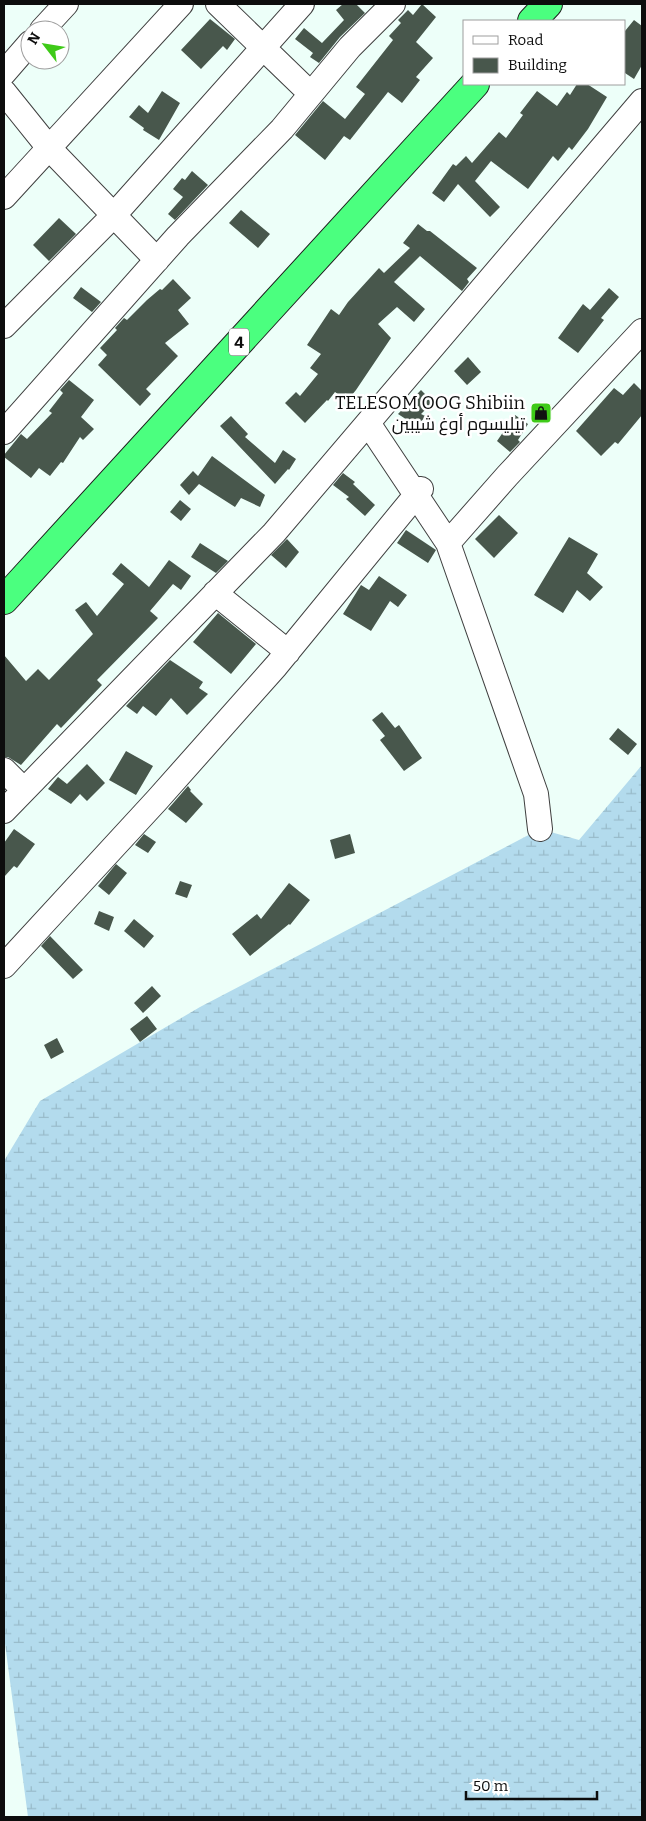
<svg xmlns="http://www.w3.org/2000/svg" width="646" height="1821" font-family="Bitter,Cairo,serif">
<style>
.wetland{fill:url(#wetland-marsh)}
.building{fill:#48574c}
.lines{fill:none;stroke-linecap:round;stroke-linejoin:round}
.minor-casing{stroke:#404040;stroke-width:26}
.highway-casing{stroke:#1e1e1e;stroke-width:30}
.minor{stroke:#fff;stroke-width:24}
.highway{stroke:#4bff7f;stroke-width:28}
.labels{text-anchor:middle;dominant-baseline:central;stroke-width:5;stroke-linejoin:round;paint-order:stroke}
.shield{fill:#fff;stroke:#565656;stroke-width:1}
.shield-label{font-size:16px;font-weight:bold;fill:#0d0d0d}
.poi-label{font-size:18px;fill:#0d0d0d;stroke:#fff;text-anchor:end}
</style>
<defs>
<pattern id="wetland-marsh" width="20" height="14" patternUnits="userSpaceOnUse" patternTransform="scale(1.25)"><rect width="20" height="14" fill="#b3dbed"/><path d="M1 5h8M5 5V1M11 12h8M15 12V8" fill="none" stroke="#99bbca"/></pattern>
</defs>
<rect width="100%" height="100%" fill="#edfff9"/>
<path class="wetland" d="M642,765v1052h-614l-24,-181v-475l36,-60 160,-94 340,-178 39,11z"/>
<path class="building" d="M343,4h13l9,9 -25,24 -21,26 -9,-6 3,-4 -18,-14 9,-11 18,15 22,-23 -8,-10z
M422,4l14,13 -20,25 17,16 -17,19 4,3 -18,23 -14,-11 -38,48 -6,-4 -19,24 -30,-25 28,-34 22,18 20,-25 -9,-7 37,-47 -4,-4 12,-13 -3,-3 10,-10 5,5z
M210,19l25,20 -8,11 -4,-4 -22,23 -20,-19z
M634,20l8,6v39l-8,14 -9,-6v-42z
M577,84h10l20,13 -19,32 -16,21 -3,-3 -11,14 -5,-5 -25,33 -37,-28 -16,20 25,26 -10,10 -32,-33 -14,18 -12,-9 21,-29 3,2 10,-10 6,7 27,-31 7,6 17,-23 -3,-2 17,-22 20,15 10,-14 3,3z
M162,91l18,12 -21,37 -16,-10 1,-2 -15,-11 10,-12 9,8z
M192,171l16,14 -33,35 -7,-6 15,-17 -10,-8 9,-11 3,2z
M241,210l29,24 -12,14 -29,-25z
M59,218l17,16 -27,27 -16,-16z
M418,224l9,7h3l47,37 -10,11 2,3 -7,9 -42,-35 -26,26 31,27 -11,13 -17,-15 -19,17 13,14 -35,52 -9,11 -12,-9 -7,9 -1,-1 -22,23 -20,-20 11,-11 4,4 18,-22 -8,-6 11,-14 -14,-9 24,-36 8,6 9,-13 31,-34 5,5 26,-25 -7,-5z
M173,279l18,19 -13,12 11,14 -24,19 13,13 -32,33 5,5 -11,12 -42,-41 9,-10 -7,-7 17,-18 -2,-2 9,-10 3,2 20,-20 13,-11 2,1z
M81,287l20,15 -9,10 -19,-14z
M609,288l10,9 -18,21 3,2 -26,33 -20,-15 25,-34 7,6z
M468,357l13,15 -14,13 -13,-14z
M69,380l25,20 -13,17 13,12 -11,11 -3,-3 -17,26 -2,-1 -11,14 -11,-8 -8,10 -27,-21v-2l17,-21 6,5 25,-26 -3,-2 14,-18 -3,-3z
M634,383l8,8v24l-24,29 -3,-2 -14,14 -25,-25 38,-43 9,7z
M421,390l12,12 -12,12 4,2 -7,11 -20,-13z
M515,415l13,9 -10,16 2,2 -10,10 -13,-11z
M231,416l17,18 -3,3 30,26 8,-13 13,9 -7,11 -1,-1 -13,15 -55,-58z
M212,456l53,39 -5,12 -19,-9 -6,9 -36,-23 -10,11 -9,-10 13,-14 5,5z
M343,473l12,9 -2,2 22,21 -10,11 -19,-17 3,-2 -16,-12z
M180,500l11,9 -10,12 -11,-9z
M499,515l19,18 -24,25 -19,-19z
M406,530l30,20 -8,13 -31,-20z
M569,537l29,17 -11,19 16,14 -13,14 -13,-11 -14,23 -29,-18z
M287,539l12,13 -13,16 -15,-13z
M200,543l28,18 -12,12 -25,-16z
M169,560l22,16 -10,14 -8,-6 -23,27 8,7 -61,62 5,5 -41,43 -4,-4 -36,41 -13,-8h-4v-102l22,26 12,-12 11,11 44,-46 -18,-24 11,-8 11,14 27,-32 -12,-10 9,-11 28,24z
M379,576l28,19 -9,12 -8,-6 -19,30 -28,-17 18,-29 8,5z
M218,613l38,31 -25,30 -38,-32z
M170,660l33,22 -4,6 9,6 -21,21 -16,-17 -15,18 -13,-10 -6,8 -11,-8z
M382,712l13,16 4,-3 23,33 -18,13 -24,-31 5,-4 -13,-16z
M618,728l19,16 -9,11 -19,-16z
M126,751l27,15 -17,29 -27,-15z
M87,764l18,19 -18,18 -7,-7 -9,10 -23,-15 10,-12 9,7z
M188,786l3,4 -1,1 13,13 -17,19 -18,-14z
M14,829l21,15 -18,24 -3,-2 -10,11v-34z
M144,834l12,8 -8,11 -13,-8z
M350,834l5,19 -20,6 -5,-19z
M116,864l11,9 -18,22 -11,-9z
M180,881l12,4 -5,13 -12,-4z
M289,883l21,17 -20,25 -1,-1 -39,32 -18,-22 25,-20 4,5z
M99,911l15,6 -5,14 -15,-7z
M134,919l20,17 -10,12 -20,-17z
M50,936l33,34 -10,9 -32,-33z
M152,986l9,10 -18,17 -9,-10z
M147,1016l10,13 -17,13 -10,-13z
M57,1038l7,14 -13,7 -7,-14z"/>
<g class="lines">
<g class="minor-casing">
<path id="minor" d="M218,4l93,90
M42,30l24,-26
M4,73l26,-30
M4,92l45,56 108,112
M4,197l177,-193
M4,326l110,-111 188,-211
M368,423l80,120 88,251 4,35
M4,432l174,-196 104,-107 68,-82 43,-43
M448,543l59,-67 135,-145
M215,593l73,59
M4,770l20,20
M4,811l270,-278 368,-432
M4,966l153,-166 119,-134 145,-177"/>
</g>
<g class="highway-casing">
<path id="highway" d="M532,21l16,-17
M4,600l471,-516"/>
</g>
<use href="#minor" class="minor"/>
<use href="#highway" class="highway"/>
</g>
<defs>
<g id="shop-square" transform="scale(1.125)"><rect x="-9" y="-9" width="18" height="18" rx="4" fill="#3eca18" stroke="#fff"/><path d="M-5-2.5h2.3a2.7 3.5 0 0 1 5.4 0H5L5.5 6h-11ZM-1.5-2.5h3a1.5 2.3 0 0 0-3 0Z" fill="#111"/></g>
</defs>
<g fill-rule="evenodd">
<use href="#shop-square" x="541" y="413"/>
</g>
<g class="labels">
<rect class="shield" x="229" y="328.5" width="20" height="27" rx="4"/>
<g class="shield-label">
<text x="239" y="342">4</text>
</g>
<g class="poi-label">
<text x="525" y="403">TELESOM OOG Shibiin<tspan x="525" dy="21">تيليسوم أوغ شيبين</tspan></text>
</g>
</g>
<rect width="646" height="1821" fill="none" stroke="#0d0d0d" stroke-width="10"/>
<rect x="463" y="20" width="162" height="65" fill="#ffffff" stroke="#9e9e9e"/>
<rect x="473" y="36" width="25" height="8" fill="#ffffff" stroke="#9e9e9e"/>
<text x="508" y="45" font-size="15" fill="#0d0d0d">Road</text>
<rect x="473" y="58" width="25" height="15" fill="#48574c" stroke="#9e9e9e"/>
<text x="508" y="70" font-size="15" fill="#0d0d0d">Building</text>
<g transform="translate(45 45) rotate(301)"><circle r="24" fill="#ffffff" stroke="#9e9e9e"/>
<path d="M0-4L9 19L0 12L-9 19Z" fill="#3eca18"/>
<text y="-8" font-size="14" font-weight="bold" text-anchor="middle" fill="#0d0d0d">N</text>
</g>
<path d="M466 1791v8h131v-8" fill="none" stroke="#0d0d0d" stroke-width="2.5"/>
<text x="473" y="1791" font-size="15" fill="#0d0d0d" stroke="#ffffff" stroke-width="4" paint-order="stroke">50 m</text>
</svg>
